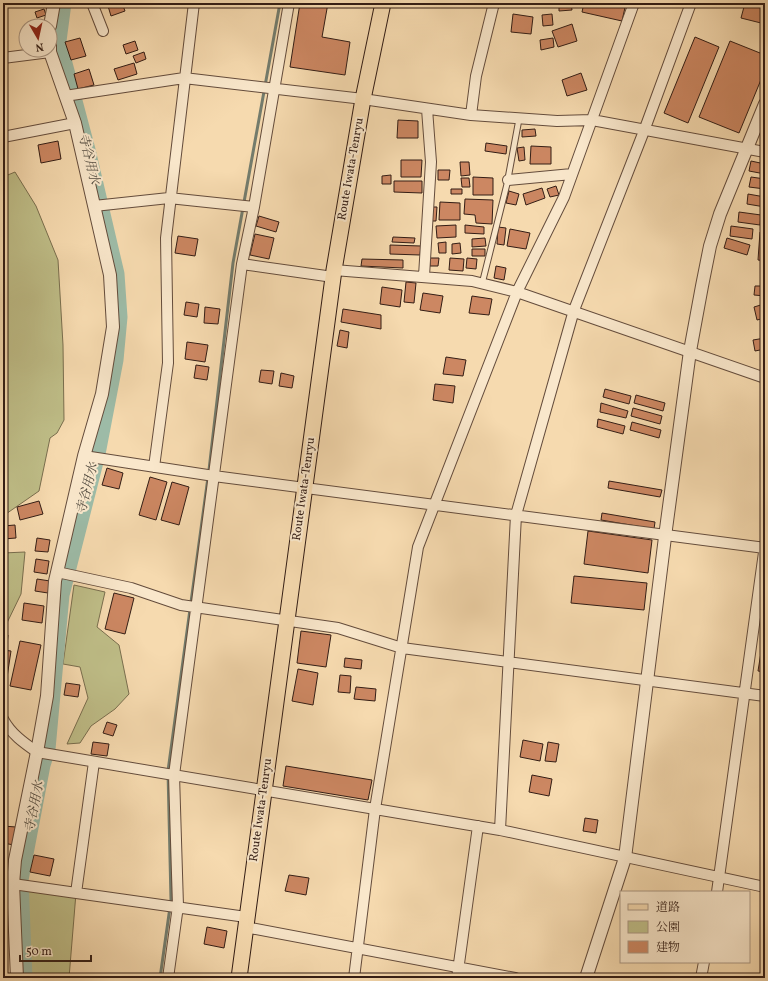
<svg xmlns="http://www.w3.org/2000/svg" width="768" height="981" font-family="Vollkorn,'Noto Serif JP',serif">
<style>
.green{fill:#bfbe88;stroke:#796e4e}
.lines{fill:none;stroke-linecap:round;stroke-linejoin:round}
.stream{stroke:#737c6d;stroke-width:3}
.river{stroke:#9dbba7;stroke-width:17}
.building{fill:#cc8762;stroke:#331d15}
.service-casing{stroke:#644c3c;stroke-width:7}
.minor-casing{stroke:#644c3c;stroke-width:12}
.tertiary-casing{stroke:#644c3c;stroke-width:14}
.primary-casing{stroke:#331d15;stroke-width:17}
.service{stroke:#f9e7cb;stroke-width:5}
.minor{stroke:#f9e7cb;stroke-width:10}
.tertiary{stroke:#f9e7cb;stroke-width:12}
.primary{stroke:#f6daaf;stroke-width:15}
.labels{text-anchor:middle;dominant-baseline:central;stroke-width:4;stroke-linejoin:round;paint-order:stroke}
.street-label{font-size:12px;fill:#331d15;stroke:#f9e7cb}
.water-label{font-size:13px;font-style:italic;fill:#534c41;stroke:#f9e7cb}
</style>
<rect width="100%" height="100%" fill="#f6daaf"/>
<filter id="stains"><feTurbulence type="fractalNoise" baseFrequency=".005" numOctaves="4"/><feColorMatrix values="0 0 0 0 .2 0 0 0 0 .09 0 0 0 0 .02 0 0 0 .5 -.17"/></filter>
<radialGradient id="worn" r=".72"><stop offset=".6" stop-color="#630" stop-opacity="0"/><stop offset="1" stop-color="#630" stop-opacity=".3"/></radialGradient>
<path class="green" d="M15,172l21,34 22,54 5,85 1,75 -7,13 -7,5 -11,53 -36,25v-339z
M25,552l-4,42 -16,33 -2,-1v-73z
M74,585l31,7 -8,35 22,18 10,49 -14,15 -24,17 -11,17 -13,1 21,-46 -8,-31 -17,-3z
M27,886l49,7 -7,85h-48l-1,-78z"/>
<g class="lines">
<path class="stream" d="M160,978l11,-78 -3,-129 41,-301 24,-207 47,-260"/>
<path class="river" d="M24,978l-4,-98 22,-115 5,-16 14,-154 36,-141 18,-94 4,-43 -3,-43 -29,-124 -29,-109 5,-38"/>
</g>
<path class="building" d="M117,3h5l3,8 -14,5 -3,-10z
M142,3h22v3l-22,1z
M300,3h28l-6,34 28,5 -5,33 -55,-8z
M559,3h12l1,7 -13,1z
M584,3h42l-4,18 -40,-9z
M745,3l20,5v16l-24,-6z
M44,9l2,6 -9,3 -2,-6z
M513,14l20,3 -2,17 -20,-2z
M552,14l1,11 -10,1 -1,-11z
M572,24l5,17 -19,6 -6,-16z
M695,37l24,10 -31,76 -24,-10z
M80,38l6,18 -15,4 -6,-18z
M553,38l1,9 -13,3 -1,-10z
M135,41l3,9 -12,4 -3,-9z
M730,41l35,14v15l-26,63 -40,-16z
M144,52l2,7 -10,4 -3,-7z
M134,63l3,11 -19,6 -4,-11z
M89,69l5,16 -16,4 -4,-15z
M581,73l6,17 -20,6 -5,-16z
M398,120l20,1v17h-21z
M535,129l1,7 -14,1v-7z
M58,141l3,18 -20,4 -3,-18z
M486,143l21,3 -1,8 -21,-3z
M531,146l20,1v17h-21z
M524,147l1,13 -6,1 -2,-13z
M401,160h21l-1,17h-20z
M751,161l14,3v10l-16,-3z
M460,162h9l1,13 -9,1z
M438,170h12l-1,10h-11z
M391,175v9h-9v-8z
M473,177l20,1v17h-20z
M751,177l14,2v10l-16,-2z
M461,178h8l1,9h-8z
M394,181h28v12l-28,-1z
M556,186l3,9 -9,2 -3,-8z
M542,188l3,10 -19,7 -3,-11z
M451,189h11v5h-11z
M509,191l10,3 -3,11 -10,-2z
M748,194l17,3v10l-18,-3z
M465,199l28,1 -1,24 -16,-1 -1,-8 -11,-1z
M440,202l20,1v17h-21z
M431,207h6l-1,14h-6z
M739,212l22,3 -1,10 -22,-3z
M259,216l20,6 -3,10 -20,-6z
M456,225v12l-19,1 -1,-12z
M465,225l19,2v7l-19,-1z
M731,226l22,3 -1,10 -22,-3z
M498,227l8,1 -2,17 -7,-1z
M510,229l20,4 -4,16 -19,-3z
M760,232h5v29l-7,-1z
M255,234l19,4 -5,21 -19,-4z
M178,236l20,3 -3,17 -20,-3z
M393,237l22,1 -1,5 -22,-1z
M485,238l1,8 -14,1v-8z
M727,238l23,7 -3,10 -23,-7z
M446,242v11h-7l-1,-10z
M460,243l1,10 -9,1v-10z
M390,245l31,1 -1,9 -30,-1z
M472,249h13v7h-13z
M430,258h9l-1,8h-8z
M450,258l14,1 -1,12 -14,-1z
M467,258l10,1 -1,10 -10,-1z
M362,259l41,1v8l-42,-2z
M496,266l10,2 -2,12 -10,-2z
M406,282l10,1 -2,20 -10,-1z
M755,286h10v10l-11,-1z
M382,287l20,3 -2,17 -20,-3z
M423,293l20,3 -3,17 -20,-3z
M472,296l20,3 -3,16 -20,-2z
M186,302l13,2 -2,13 -13,-2z
M764,304l1,14 -8,2 -3,-13z
M205,307l15,2 -2,15 -14,-1z
M343,309l38,6v14l-40,-7z
M340,330l9,2 -2,16 -10,-2z
M765,338v11l-10,2 -2,-11z
M187,342l21,3 -3,17 -20,-3z
M446,357l20,3 -3,16 -20,-2z
M196,365l13,2 -2,13 -13,-2z
M261,370l13,1 -2,13 -13,-2z
M281,373l13,3 -2,12 -13,-2z
M435,384l20,2 -2,17 -20,-3z
M605,389l26,7 -2,8 -26,-7z
M636,395l29,8 -2,8 -29,-8z
M601,403l27,8 -2,7 -26,-6z
M633,408l29,8 -2,8 -29,-8z
M598,419l27,7 -2,8 -26,-7z
M632,422l29,8 -2,8 -29,-8z
M107,468l16,5 -4,16 -17,-4z
M150,477l17,5 -11,38 -17,-5z
M609,481l53,9 -2,7 -52,-9z
M172,482l17,5 -10,38 -18,-5z
M39,501l4,13 -23,6 -3,-13z
M602,513l53,9 -1,7 -53,-9z
M15,525l1,13 -13,1v-13z
M588,531l64,9 -4,33 -64,-9z
M37,538l13,2 -2,12 -13,-1z
M36,559l13,2 -2,13 -13,-2z
M574,576l73,7 -3,27 -73,-7z
M37,579l13,2 -2,12 -13,-2z
M114,593l20,5 -9,36 -20,-5z
M24,603l20,3 -2,17 -20,-3z
M301,631l30,4 -5,32 -29,-4z
M3,634l5,1 -1,10 -4,-1z
M763,640l2,1v31l-7,-1z
M20,641l21,4 -10,45 -21,-4z
M3,650l8,1 -5,33h-3z
M345,658l17,2 -1,9 -17,-2z
M298,669l20,4 -5,32 -21,-4z
M340,675l11,1 -1,17 -12,-1z
M66,683l14,2 -2,12 -14,-2z
M356,687l20,2 -1,12 -21,-2z
M107,722l10,3 -4,11 -10,-3z
M523,740l20,4 -3,17 -20,-4z
M93,742l16,2 -2,12 -16,-2z
M548,742l11,2 -3,18 -11,-1z
M286,766l86,14 -4,20 -85,-14z
M532,775l20,4 -3,17 -20,-4z
M585,818l13,2 -2,13 -13,-2z
M3,826l13,1 -2,18 -11,-2z
M34,855l20,4 -4,17 -20,-4z
M289,875l20,3 -3,17 -21,-4z
M207,927l20,4 -3,17 -20,-4z"/>
<g class="lines">
<g class="service-casing">
<path id="service" d="M482,284l25,-100 12,-65"/>
</g>
<g class="minor-casing">
<path id="minor" d="M92,3l11,28
M3,58l47,-6
M65,96l119,-18 179,21 108,16 86,6 35,-1 173,32
M471,115l5,-39 18,-73
M3,137l72,-14
M508,180l64,-6
M94,206l75,-8 85,9
M242,264l91,13
M334,270l138,11 45,11 248,86
M424,276l7,-114 -4,-53
M84,456l130,20 551,72
M154,467l14,-104 -2,-125 28,-235
M57,572l74,16 50,17 157,23 64,20 363,48
M3,719c8,15 21,24 34,33l463,78 265,57
M500,830l16,-315 58,-205 70,-179 47,-128
M13,884l233,33
M717,892l48,-347
M76,893l18,-131
M245,927l270,51
M168,978l10,-72 -4,-131 68,-511 12,-57 35,-204
M354,978l21,-169 43,-262 99,-255 47,-95 70,-194
M457,978l21,-152
M701,978l3,-16"/>
</g>
<g class="tertiary-casing">
<path id="tertiary" d="M50,26l4,-23
M17,978l-4,-94 2,-24 22,-108 10,-56 8,-115 29,-125 18,-62 11,-67 -3,-52 -35,-152 -25,-71v-7
M586,978l39,-120 41,-329 24,-178 12,-65 8,-40 10,-32 45,-110"/>
</g>
<g class="primary-casing">
<path id="primary" d="M239,978l95,-708 29,-171 20,-96"/>
</g>
<use href="#service" class="service"/>
<use href="#minor" class="minor"/>
<use href="#tertiary" class="tertiary"/>
<use href="#primary" class="primary"/>
</g>
<g class="labels">
<g class="street-label">
<text transform="translate(351 169) rotate(-80)">Route Iwata-Tenryu</text>
<text transform="translate(304 489) rotate(-82)">Route Iwata-Tenryu</text>
<text transform="translate(261 810) rotate(-82)">Route Iwata-Tenryu</text>
</g>
<g class="water-label">
<text transform="translate(88 159) rotate(76)">寺谷用水</text>
<text transform="translate(88 489) rotate(-76)">寺谷用水</text>
<text transform="translate(35 807) rotate(-79)">寺谷用水</text>
</g>
</g>
<rect width="768" height="981" fill="none" stroke="#f6daaf" stroke-width="16"/>
<rect x="4" y="4" width="760" height="973" fill="none" stroke="#331d15" stroke-width="2"/>
<rect x="8" y="8" width="752" height="965" fill="none" stroke="#331d15"/>
<rect x="620" y="891" width="130" height="72" fill="#f9e7cb" stroke="#aa9682"/>
<rect x="628" y="904" width="20" height="6" fill="#f6daaf" stroke="#aa9682"/>
<text x="656" y="911" font-size="12" fill="#331d15">道路</text>
<rect x="628" y="921" width="20" height="12" fill="#bfbe88" stroke="#aa9682"/>
<text x="656" y="931" font-size="12" fill="#331d15">公園</text>
<rect x="628" y="941" width="20" height="12" fill="#cc8762" stroke="#aa9682"/>
<text x="656" y="951" font-size="12" fill="#331d15">建物</text>
<g transform="translate(38 38) rotate(171)"><circle r="19" fill="#f9e7cb" stroke="#aa9682"/>
<path d="M0-3L7 15L0 10L-7 15Z" fill="#8f2418"/>
<text y="-6" font-size="11" font-weight="bold" text-anchor="middle" fill="#331d15">N</text>
</g>
<path d="M20 955v6h71v-6" fill="none" stroke="#331d15" stroke-width="2"/>
<text x="26" y="955" font-size="12" fill="#331d15" stroke="#f9e7cb" stroke-width="3" paint-order="stroke">50 m</text>
<rect width="100%" height="100%" filter="url(#stains)"/>
<rect width="100%" height="100%" fill="url(#worn)"/>
</svg>
